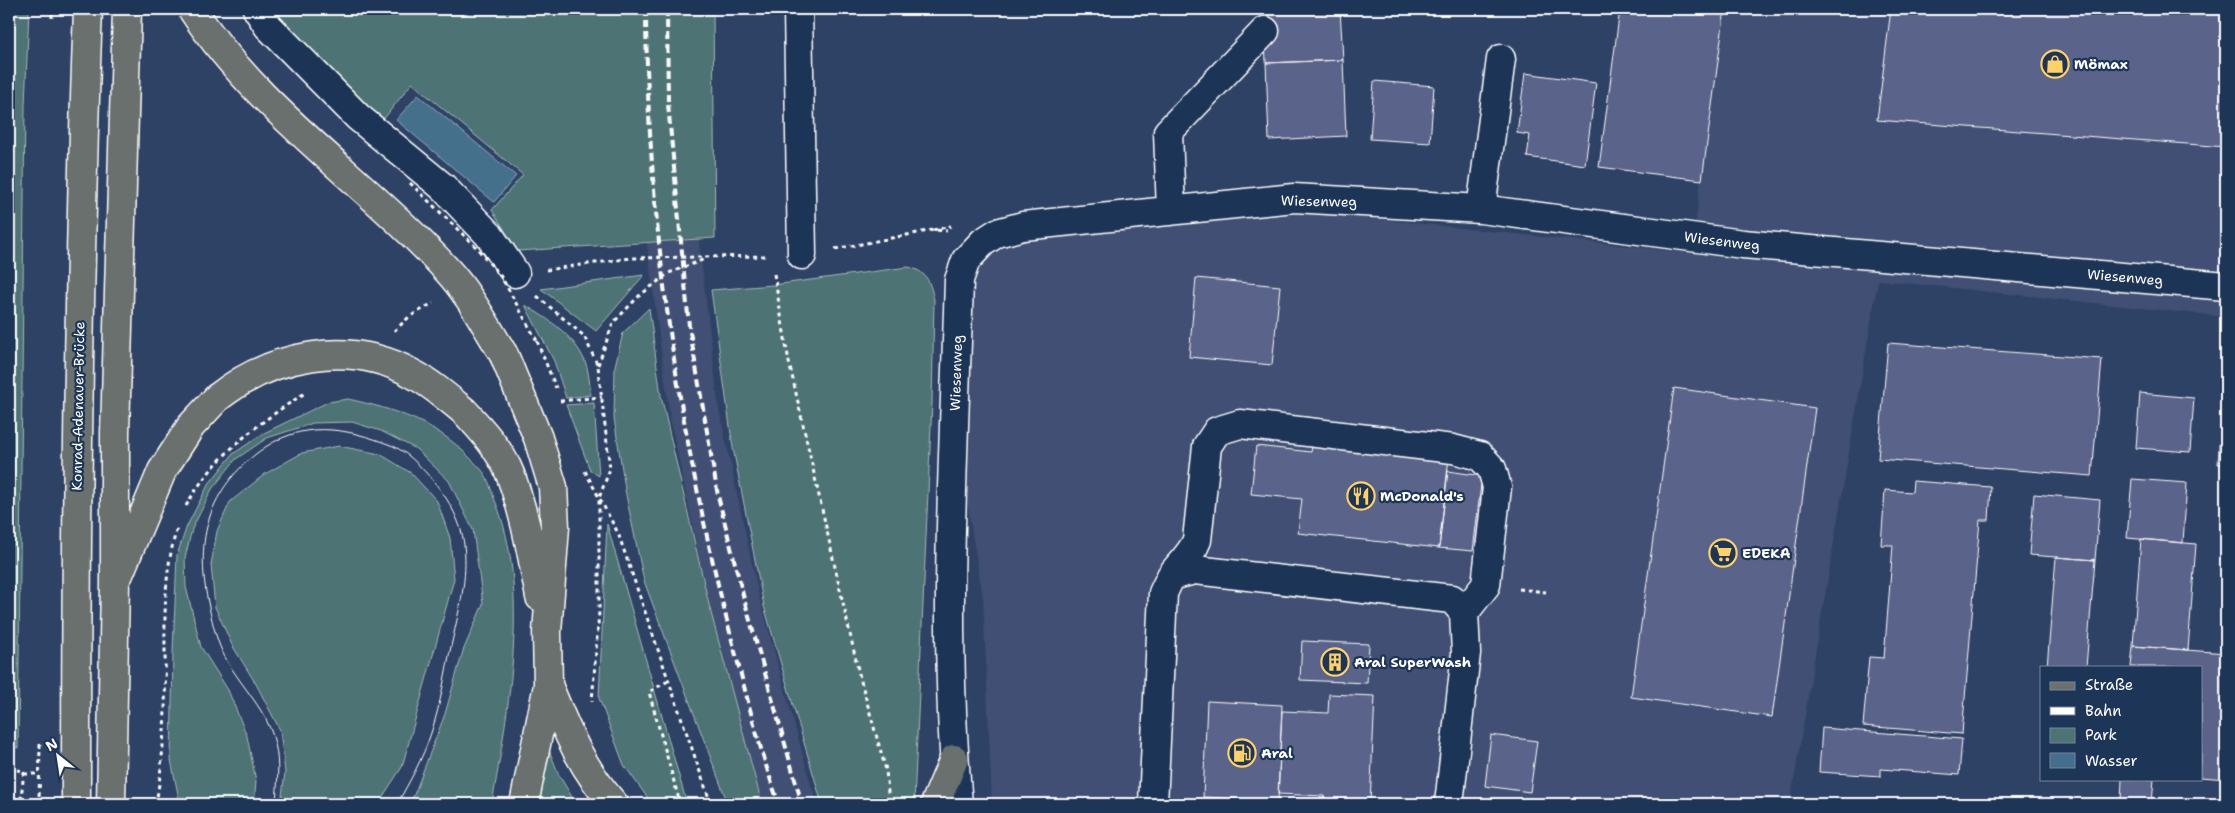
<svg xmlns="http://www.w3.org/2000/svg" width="2235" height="813" font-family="'Shantell Sans',sans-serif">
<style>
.built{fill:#3f5073}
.green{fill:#4e7375;stroke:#a6b9ba}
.water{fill:#446f8c;stroke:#8fa9ba}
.building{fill:#5a6389;stroke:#fff}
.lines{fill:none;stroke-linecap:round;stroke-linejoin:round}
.minor-casing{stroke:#fff;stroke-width:31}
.major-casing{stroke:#fff;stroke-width:31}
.path{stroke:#fff;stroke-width:3;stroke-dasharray:4 4;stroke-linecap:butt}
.minor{stroke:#1d3557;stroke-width:28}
.major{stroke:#6b706d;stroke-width:28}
.tram{stroke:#fff;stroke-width:1}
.rail{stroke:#fff;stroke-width:4;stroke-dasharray:8 4;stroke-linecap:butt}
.major-bridge-casing{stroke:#fff;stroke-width:31;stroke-linecap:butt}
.path-bridge{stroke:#fff;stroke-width:3;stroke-dasharray:4 4;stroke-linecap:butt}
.major-bridge{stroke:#6b706d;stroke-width:28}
.labels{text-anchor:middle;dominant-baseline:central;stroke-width:4.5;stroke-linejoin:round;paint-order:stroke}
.poi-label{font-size:14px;font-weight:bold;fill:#fff;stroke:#1d3557;text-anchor:start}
.street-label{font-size:14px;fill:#fff;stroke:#1d3557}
</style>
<rect width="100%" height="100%" fill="#2e4265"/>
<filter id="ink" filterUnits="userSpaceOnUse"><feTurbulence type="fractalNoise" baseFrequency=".02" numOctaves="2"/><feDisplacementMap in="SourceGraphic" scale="10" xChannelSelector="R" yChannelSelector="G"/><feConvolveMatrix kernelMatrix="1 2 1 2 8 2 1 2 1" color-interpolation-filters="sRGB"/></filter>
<g filter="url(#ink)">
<path class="built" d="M1721,9h505v308l-348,-37 -88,524h-798l-9,-206 -21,-125 11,-189 3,-16 9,-12 30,-20 69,-2 60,-5 151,-19 397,43z
M691,174l28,235 40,187 53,192 7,16h-57l-52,-195 -40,-191 -31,-234z"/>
<path class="green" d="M9,9h20l-4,96 -7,643 -9,-2z
M248,9h465l2,229 -197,13 -26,-41 31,-35 -111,-92 -41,52z
M908,267c19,4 22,15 26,33l-2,103 -18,401h-92l-58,-198 -31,-158 -22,-158 62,-5z
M644,275l-48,56 -55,-42z
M525,305c25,15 53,33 62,62 2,9 3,19 4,28l-25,3 -12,-37z
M649,308l12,88 8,35 41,178 52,195h-34l-84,-223 -18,-86 -12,-77 1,-52 8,-33z
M348,399c45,10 88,23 121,58 5,5 11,10 15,16 5,7 7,17 10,25 38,90 14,212 -2,306h-85l7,-9 31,-81 18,-63 20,-47 -10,-74 -24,-49 -33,-32 -35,-18 -29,-9 -39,1 -46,15 -31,21 -24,30 -20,40 -7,29 1,29 15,60 27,43 19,46 9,45 -2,23h-74l-9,-44 2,-109 4,-96 10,-29 21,-41 25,-31 31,-21 64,-31z
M594,403l5,73 -9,-6 -24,-65z
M339,446l41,8 31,19 26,28 13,37 4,41 -52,188 -24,37h-97l4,-32 -5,-42 -24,-46 -24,-39 -17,-38 -4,-42 6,-34 13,-29 35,-28 37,-21z
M607,524l80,280h-35l-28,-39 -25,-67z
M545,740l14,35 17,29h-41z"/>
<path class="water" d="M418,95l98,81 -22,26 -98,-82z"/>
<path class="building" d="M1264,9h76l3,51 -77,3z
M1620,9h105l-23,171 -103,-13z
M1891,9h335v138l-349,-27z
M1343,60l3,76 -77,4 -3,-77z
M1525,73l71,10 -11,82 -58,-8 3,-22 -13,-2z
M1374,81l60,5 -4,57 -60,-4z
M1196,278l84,8 -8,79 -83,-8z
M1888,343l214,16 -10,117 -214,-17z
M1674,388l141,20 -43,309 -141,-20z
M2140,393l54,5 -4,54 -54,-4z
M2222,401h4v64l-8,-1z
M1313,441l136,16 -10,91 -141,-15 4,-34 -51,-5 5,-48 55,6z
M1448,471l34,5 -9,75 -34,-3z
M2132,479l55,4 -4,60 -56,-5z
M1913,481l78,6 -2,33h-9l-18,214 -99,-8 6,-69 15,1 9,-113h-12l4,-55 27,2z
M2034,494l66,6 -5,60 -66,-5z
M2141,539l55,5 -8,106 -55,-4z
M2056,557l39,3 -9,107h-39z
M1302,641l67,3 -2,39 -67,-3z
M2133,646l93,7v126l-25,-2v-110h-70z
M1329,694l46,2 -5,108h-46v-8l-46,-2 4,-83 46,2z
M1207,701l75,4 -4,96 -75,-4z
M1822,728l140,11 -3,36 -78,-6v7l-62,-4z
M1491,735l46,6 -7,51 -45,-6z
M2122,779h32l-2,24 -31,-2z"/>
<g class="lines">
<g class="minor-casing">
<path id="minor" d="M257,9l11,17 90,91 85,70 46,48 26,38
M798,9l4,246
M1481,209l20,-150
M1171,211l-3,-79 97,-101
M1171,576c9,-13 21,-22 26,-36l10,-94 10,-15 23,-7 213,25 27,7 12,13 5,18 -11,98 -22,28
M958,804c-16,-174 -4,-350 1,-524l7,-20 17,-18 14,-9 26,-7 271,-28 187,11 262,35 483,42
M1153,804l10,-211 8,-17 24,-6 257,29 12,14 2,40 -17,151"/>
</g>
<g class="major-casing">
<path id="major" d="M504,355l34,83 15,49 2,40 -8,105 1,53 -24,119
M465,412c16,17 36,39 45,62 15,39 22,82 30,123
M119,574l43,-103 29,-45 26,-28
M548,685c19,46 32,81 66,119
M76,804c0,-265 2,-530 12,-795
M111,804l4,-222v-149l12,-424
M935,804l19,-45"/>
</g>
<path class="path" d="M52,18v-9
M933,230l18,-4
M835,249l98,-19 14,1
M546,270l85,-12 138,-2
M774,274l15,88 70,312 27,96 3,34
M537,296l47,40 14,30 12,103 -11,29v114l-7,90
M394,331l15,-14 24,-14
M537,341l19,47
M598,365l15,-42 26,-27 30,-23 36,-14
M560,401l42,-4
M585,471l33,62 93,271
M186,506c28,-50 71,-82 119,-113
M1519,589l27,3
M668,681l-19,11 29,104 5,8
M9,769l15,2 -3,28 -12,-2
M24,774h16
M39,804l1,-60
M156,804c5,-30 8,-64 9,-95 2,-61 -6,-121 12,-181"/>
<use href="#minor" class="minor"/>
<use href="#major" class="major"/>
<path class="tram" d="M276,804c1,-19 4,-41 -1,-60 -7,-33 -33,-56 -49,-85 -9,-16 -13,-34 -17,-52 -14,-63 -4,-113 48,-154 44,-34 88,-26 136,-7 14,6 26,19 36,30 17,19 32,43 35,69 4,33 -5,65 -12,97 -7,30 -11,62 -21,91 -8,25 -21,48 -34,71"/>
<path class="rail" d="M646,9c1,213 33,429 87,635 14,53 27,108 46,160
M667,9l1,95 21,222 29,170 26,103 58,205"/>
<g class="major-bridge-casing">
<path id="major-bridge" d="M192,9c67,103 173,171 255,261 23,25 39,56 57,85
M217,398c54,-43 132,-60 196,-24 19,10 35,24 52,38"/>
</g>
<path class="path-bridge" d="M410,183l66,64 26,31 35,63"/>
<use href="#major-bridge" class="major-bridge"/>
</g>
</g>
<defs>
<g id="shop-ring" transform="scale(1.4375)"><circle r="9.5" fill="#1d3557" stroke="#ffd166" stroke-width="1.5"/><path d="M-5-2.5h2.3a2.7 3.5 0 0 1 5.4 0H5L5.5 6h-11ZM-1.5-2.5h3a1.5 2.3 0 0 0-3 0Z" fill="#ffd166"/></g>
<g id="restaurant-ring" transform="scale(1.4375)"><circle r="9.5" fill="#1d3557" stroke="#ffd166" stroke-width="1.5"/><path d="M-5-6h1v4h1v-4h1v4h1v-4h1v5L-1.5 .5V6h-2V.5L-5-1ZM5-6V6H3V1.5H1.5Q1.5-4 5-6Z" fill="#ffd166"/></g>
<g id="supermarket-ring" transform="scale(1.4375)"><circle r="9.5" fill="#1d3557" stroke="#ffd166" stroke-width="1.5"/><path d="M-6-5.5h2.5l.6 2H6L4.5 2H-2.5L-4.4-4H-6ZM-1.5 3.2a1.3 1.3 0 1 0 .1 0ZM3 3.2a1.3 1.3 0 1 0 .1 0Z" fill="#ffd166"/></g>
<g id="building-ring" transform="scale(1.4375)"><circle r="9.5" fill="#1d3557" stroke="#ffd166" stroke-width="1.5"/><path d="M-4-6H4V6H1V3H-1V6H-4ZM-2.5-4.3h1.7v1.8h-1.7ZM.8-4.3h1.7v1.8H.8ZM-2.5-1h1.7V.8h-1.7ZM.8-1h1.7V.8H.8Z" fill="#ffd166"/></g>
<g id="fuel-ring" transform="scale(1.4375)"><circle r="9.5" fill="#1d3557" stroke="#ffd166" stroke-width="1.5"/><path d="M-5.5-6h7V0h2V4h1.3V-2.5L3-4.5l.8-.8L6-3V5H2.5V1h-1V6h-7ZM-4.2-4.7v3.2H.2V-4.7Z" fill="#ffd166"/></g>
</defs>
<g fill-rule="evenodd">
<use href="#shop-ring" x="2055" y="64"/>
<use href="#restaurant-ring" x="1361" y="496"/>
<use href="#supermarket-ring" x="1723" y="553"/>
<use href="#building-ring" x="1335" y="662"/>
<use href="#fuel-ring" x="1242" y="753"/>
</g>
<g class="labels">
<g class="poi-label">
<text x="2074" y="64">Mömax</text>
<text x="1380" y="496">McDonald's</text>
<text x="1742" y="553">EDEKA</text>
<text x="1354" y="662">Aral SuperWash</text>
<text x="1261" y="753">Aral</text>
</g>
<g class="street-label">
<text transform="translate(1319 201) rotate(1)">Wiesenweg</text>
<text transform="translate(1722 241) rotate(7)">Wiesenweg</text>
<text transform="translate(2125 277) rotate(5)">Wiesenweg</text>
<text transform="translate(956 373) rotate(-88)">Wiesenweg</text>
<text transform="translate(78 406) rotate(-89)">Konrad-Adenauer-Brücke</text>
</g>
</g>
<rect width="2235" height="813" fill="none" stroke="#1d3557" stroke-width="30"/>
<rect x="15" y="15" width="2205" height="783" fill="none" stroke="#fff" stroke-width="2" filter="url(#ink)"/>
<rect x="2040" y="666" width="162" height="115" fill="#1d3557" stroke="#77869a"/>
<rect x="2050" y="682" width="25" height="8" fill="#6b706d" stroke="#77869a"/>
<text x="2085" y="690" font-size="15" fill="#ffffff">Straße</text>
<rect x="2050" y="707" width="25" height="8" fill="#ffffff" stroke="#77869a"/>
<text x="2085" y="716" font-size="15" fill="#ffffff">Bahn</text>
<rect x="2050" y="728" width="25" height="15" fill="#4e7375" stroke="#77869a"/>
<text x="2085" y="740" font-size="15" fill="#ffffff">Park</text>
<rect x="2050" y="753" width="25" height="15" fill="#446f8c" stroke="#77869a"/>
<text x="2085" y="766" font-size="15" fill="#ffffff">Wasser</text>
<g transform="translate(58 756) rotate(330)" stroke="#1d3557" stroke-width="4" paint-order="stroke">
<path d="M0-4L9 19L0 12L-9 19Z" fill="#ffffff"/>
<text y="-8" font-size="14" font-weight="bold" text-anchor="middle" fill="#ffffff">N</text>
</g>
</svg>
